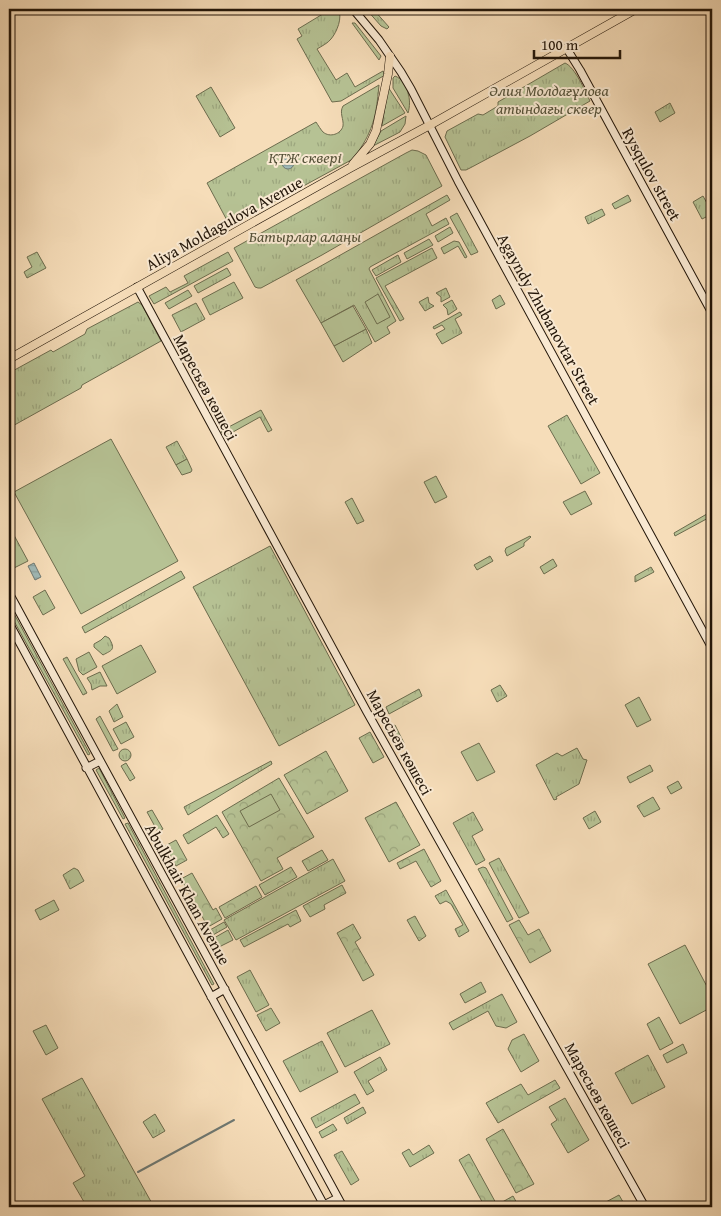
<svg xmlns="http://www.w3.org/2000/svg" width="721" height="1216" font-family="'Gentium Book Plus',serif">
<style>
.grass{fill:url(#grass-tufts);stroke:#6c6c4e}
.forest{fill:url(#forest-crowns);stroke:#6c6c4e}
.pitch{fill:#b6c294;stroke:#6c6c4e}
.water{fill:url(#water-rules);stroke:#6e7872}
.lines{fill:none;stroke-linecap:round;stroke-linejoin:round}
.stream{stroke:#6e7872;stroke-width:2}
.secondary-casing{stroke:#221508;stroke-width:9}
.primary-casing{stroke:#221508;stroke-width:9}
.secondary{stroke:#f9e9d2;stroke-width:7}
.primary{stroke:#f6ddb9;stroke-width:8}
.labels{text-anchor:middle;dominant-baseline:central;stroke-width:4;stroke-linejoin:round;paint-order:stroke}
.park-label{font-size:16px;font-style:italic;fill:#565239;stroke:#f9e9d2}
.street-label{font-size:16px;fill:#221508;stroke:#f9e9d2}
</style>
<defs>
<pattern id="grass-tufts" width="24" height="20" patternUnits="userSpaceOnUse" patternTransform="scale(1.25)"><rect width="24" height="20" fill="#b6c294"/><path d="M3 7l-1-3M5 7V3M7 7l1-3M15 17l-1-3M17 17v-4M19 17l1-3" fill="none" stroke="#9ca67e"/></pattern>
<pattern id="forest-crowns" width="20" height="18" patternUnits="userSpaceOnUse" patternTransform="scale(1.25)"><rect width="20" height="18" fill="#b6c294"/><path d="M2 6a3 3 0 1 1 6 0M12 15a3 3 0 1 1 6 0" fill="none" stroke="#9ca67e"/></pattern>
<pattern id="water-rules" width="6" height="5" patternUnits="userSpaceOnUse" patternTransform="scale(1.25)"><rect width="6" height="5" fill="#a0bab8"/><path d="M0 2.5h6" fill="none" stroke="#8a9f9d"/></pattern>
</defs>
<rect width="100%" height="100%" fill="#f6ddb9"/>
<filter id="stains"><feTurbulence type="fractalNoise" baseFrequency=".004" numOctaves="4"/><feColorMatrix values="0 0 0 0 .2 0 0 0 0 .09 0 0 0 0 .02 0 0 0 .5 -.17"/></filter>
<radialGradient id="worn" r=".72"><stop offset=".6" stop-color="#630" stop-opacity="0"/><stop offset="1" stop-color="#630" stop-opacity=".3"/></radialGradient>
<path class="grass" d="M331,9h7c5,8 -1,23 -7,30 -3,4 -9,7 -14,10l19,31 11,-7 8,14 28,-16 2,4 -44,26 -9,1 -35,-63 5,-3 -4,-7z
M366,9h7l16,18 -2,2 -6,-3z
M352,23h3l26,33 -2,4z
M565,63c10,4 20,28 25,38l-60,35 -60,32 -4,2h-5l-16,-33 2,-6 31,-17 5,1 15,-9v-4z
M395,76c13,5 17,25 13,37l-15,-25v-10z
M379,85c-3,33 -6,47 -26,74l-123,67 -23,-43 109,-61c2,3 5,8 7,10 7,6 18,2 20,-6 1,-7 -4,-13 0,-20z
M211,87l24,41 -15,9 -24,-41z
M388,87l17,26 -23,13z
M670,103l5,10 -15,9 -5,-10z
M406,116l-1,8 -5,8 -27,14 8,-15z
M412,150l6,1 8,4 16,31 -120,69 -61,33h-3l-3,-1 -21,-39 172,-95z
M447,195l3,5 -24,14 6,12 14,-8 3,6 -79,43 -1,2 27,52 -9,6 3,6 -15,9 -21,-37 -33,18 -25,-43z
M628,195l3,6 -16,8 -3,-5z
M703,196l5,9 4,-2v11l-10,5 -9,-17z
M602,209l3,6 -17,9 -3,-7z
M457,213l21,39 -7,3 -21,-38z
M450,227l3,6 -15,9 -3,-6z
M429,239l4,6 -26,14 -3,-6z
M454,241l5,1 8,15 -2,1 -7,-12 -14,8 -3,-6z
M432,248l5,10 -52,28 19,33 -4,2 -24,-43z
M228,252l5,9 -79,43 -5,-8 17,-9 4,5 18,-9 -4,-7z
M398,255l3,7 -25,14 -4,-6z
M227,268l4,7 -33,18 -4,-7z
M234,282l9,16 -33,17 -8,-16z
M446,288l4,9 -9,5v-5l-5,-4z
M188,290l4,6 -23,13 -4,-6z
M500,295l5,9 -9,5 -4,-9z
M428,297l1,6 5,3 -9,5 -6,-9z
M452,300l5,9 -9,6 -1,-6 -4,-4z
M138,302l4,3 19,36 -79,44 -1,3 -72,40v-55l42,-23 2,2 32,-18 2,-5z
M196,303l9,16 -24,13 -9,-17z
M460,312l2,3 -7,4 7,14 -20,11 -6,-10 9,-5 -3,-4 -8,4 -1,-2z
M366,329l6,14 -29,19 -9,-16z
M261,410l11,20 -4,2 -8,-15 -36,20 -3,-6z
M567,415l33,58 -19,11 -33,-58z
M177,441l10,18 -11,6 -10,-18z
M352,498l12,23 -7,3 -12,-22z
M712,511v5l-37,20 -1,-3z
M9,526l19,35 -14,7 -5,-10z
M530,536l1,1 -7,6v3l-17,10 -2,-5 1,-3z
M270,546l85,159 -76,41 -86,-159z
M490,556l3,5 -16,9 -3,-5z
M553,559l4,7 -13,8 -4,-7z
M651,567l3,5 -19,10v-6z
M181,571l4,7 -100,55 -3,-6z
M45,590l10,18 -12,7 -10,-18z
M12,610l78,144 -2,1 -79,-143z
M105,636l4,2c7,12 3,12 -6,17l-9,-8v-3l7,-4z
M89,652l8,15 -14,8 -4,-4 -3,-12z
M67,657l20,36 -4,2 -20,-36z
M100,672l7,14h-7l-8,4 -1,-6 -4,-6z
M500,685l7,11 -10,6 -6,-12z
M117,704l6,13 -9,5 -5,-11z
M100,716l18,33 -5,2 -17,-32z
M126,722l8,15 -13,7 -8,-15z
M395,725l9,18 -6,4 -10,-18z
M577,748l6,11 4,1 -8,24 -23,13 1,2 -3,1 -18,-35 21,-12 5,3z
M119 755a6 6 0 1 1 12 0a6 6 0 1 1-12 0Z
M271,761l1,3 -84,51 -4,-8z
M126,763l9,15 -5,3 -9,-15z
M99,768l26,50 -2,1 -27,-49z
M678,781l4,7 -11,6 -4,-7z
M653,797l7,12 -16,8 -7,-11z
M152,810l11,19 -5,3 -11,-20z
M595,811l6,11 -12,7 -6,-11z
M473,812l10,18 -11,6 13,24 -9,5 -23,-42z
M217,815l12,19 -6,4 -7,-11 -28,17 -5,-9z
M128,823l86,161 -2,1 -87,-161z
M499,858l30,55 -10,5 -30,-55z
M333,859l12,22 -109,59 -12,-20z
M483,867l3,1 27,51 -6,3 -29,-53z
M74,868l4,2 6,11 -14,8 -7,-14z
M446,890l23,41 -10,6 -4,-8 8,-4 -12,-21 -5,-3 -6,3 -5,-8z
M224,922l3,5 -14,8 -3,-5z
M228,930l5,10 -14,7 -5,-9z
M250,970l19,35 -13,7 -19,-35z
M502,994l15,28 -11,6 -10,-2 -8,-15 -35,19 -4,-7z
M271,1008l9,15 -14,8 -9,-16z
M372,1010l18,34 -45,23 -18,-34z
M524,1034l15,27 -18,11 -13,-23 4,-9z
M322,1041l16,31 -38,20 -17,-31z
M648,1055l17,32 -33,17 -17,-31z
M380,1057l7,13 -19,11 6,10 -7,4 -13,-23z
M82,1078l72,129h-67l-14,-24 12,-7 -43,-77z
M355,1094l5,9 -44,25 -5,-10z
M565,1098l24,42 -21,13 -17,-29 6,-4 -8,-13z
M363,1107l3,6 -19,11 -3,-6z
M155,1114l10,17 -12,7 -10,-16z
M333,1124l4,6 -15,8 -3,-6z
M429,1145l5,8 -24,14 -8,-14 7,-4 4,6z
M342,1151l17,29 -8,5 -17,-30z
M619,1195l7,12h-19l-3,-4z"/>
<path class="forest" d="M37,252l9,16 -19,10 -3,-6 8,-5 -5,-10z
M419,689l3,7 -33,18 -3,-7z
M370,732l14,25 -11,6 -14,-25z
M326,751l22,40 -41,23 -23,-39z
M650,765l3,6 -23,12 -3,-6z
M279,778l35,59 -37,21 6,11 -22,12 -39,-69z
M396,802l24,43 -31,17 -24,-44z
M176,840l11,20 -11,6 -11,-20z
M424,849l17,32 -10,6 -15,-26 -16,8 -3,-6z
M322,850l6,10 -20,11 -6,-10z
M291,867l6,10 -32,18 -6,-10z
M192,873l21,37 3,-2 6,11 -14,8 -27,-48z
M342,885l4,8 -22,12 1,4 -15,8 -7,-11z
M256,886l6,11 -37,21 -6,-11z
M296,910l5,11 -11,6 -2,-3 -44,23 -4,-7z
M415,916l11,20 -7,5 -12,-21z
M519,920l9,15 11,-6 12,22 -21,12 -21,-38z
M353,924l8,14 -6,4 19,33 -11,6 -26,-48z
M481,982l5,10 -21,11 -5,-9z
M555,1080l5,8 -62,35 -12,-20 35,-19 7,11z
M503,1129l31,55 -18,9 -30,-54z
M469,1154l28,51 16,-9 6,11h-34l-26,-47z"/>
<path class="pitch" d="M378,294l12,23 -13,7 -12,-22z
M353,306l13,23 -32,17 -13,-23z
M111,439l67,122 -97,53 -67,-122z
M187,459l5,11 -1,2 -9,3 -6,-10z
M436,476l11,21 -12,6 -11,-21z
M585,491l7,13 -21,11 -8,-13z
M141,645l15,27 -39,22 -15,-28z
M639,697l12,23 -14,7 -12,-22z
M479,743l16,29 -18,9 -16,-29z
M271,794l9,16 -31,17 -9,-16z
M54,900l5,10 -19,10 -5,-10z
M685,945l27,51v11l-32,17 -32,-60z
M659,1017l14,26 -13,7 -13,-26z
M46,1025l12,23 -12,7 -13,-24z
M683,1044l4,9 -20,10 -4,-8z"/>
<path class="water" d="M282 163a6 6 0 1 1 12 0a6 6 0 1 1-12 0Z
M34,563l7,14 -6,3 -7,-14z"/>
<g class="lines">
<path class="stream" d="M138,1172l96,-52"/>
<g class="secondary-casing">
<path id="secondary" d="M353,9l26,31 22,32 10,17 47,92 254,467
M567,49l13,21 132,243
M137,287l230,425 278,495
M9,593l334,614
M9,623l316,584
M86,768l14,-7
M211,997l14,-8
M324,1205l14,-7"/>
</g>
<g class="primary-casing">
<path id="primary" d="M353,164l17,-20 6,-13 12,-57 2,-18
M9,359l341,-191 80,-43 206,-116"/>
</g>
<use href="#secondary" class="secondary"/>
<use href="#primary" class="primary"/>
</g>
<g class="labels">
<g class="park-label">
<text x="549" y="90">Әлия Молдағұлова<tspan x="549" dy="18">атындағы сквер</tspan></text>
<text x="305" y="157">ҚТЖ сквері</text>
<text x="305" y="236">Батырлар алаңы</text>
</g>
<g class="street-label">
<text transform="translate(652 174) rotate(61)">Rysqulov street</text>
<text transform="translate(224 223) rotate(-29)">Aliya Moldagulova Avenue</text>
<text transform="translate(549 319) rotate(61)">Agayndy Zhubanovtar Street</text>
<text transform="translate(206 387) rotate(62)">Маресьев көшесі</text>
<text transform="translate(400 742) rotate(61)">Маресьев көшесі</text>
<text transform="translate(188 894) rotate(61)">Abulkhair Khan Avenue</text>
<text transform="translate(598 1095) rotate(61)">Маресьев көшесі</text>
</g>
</g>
<rect width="721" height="1216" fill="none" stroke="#f6ddb9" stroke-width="30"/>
<rect x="10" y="10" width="701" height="1196" fill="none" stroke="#221508" stroke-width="2.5"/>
<rect x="15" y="15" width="691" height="1186" fill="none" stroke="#221508"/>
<path d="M534 50v8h86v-8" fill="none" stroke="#221508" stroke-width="2.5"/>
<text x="541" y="50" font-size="15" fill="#221508" stroke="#f9e9d2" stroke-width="4" paint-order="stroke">100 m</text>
<rect width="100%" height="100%" filter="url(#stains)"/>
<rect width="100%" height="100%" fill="url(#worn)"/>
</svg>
